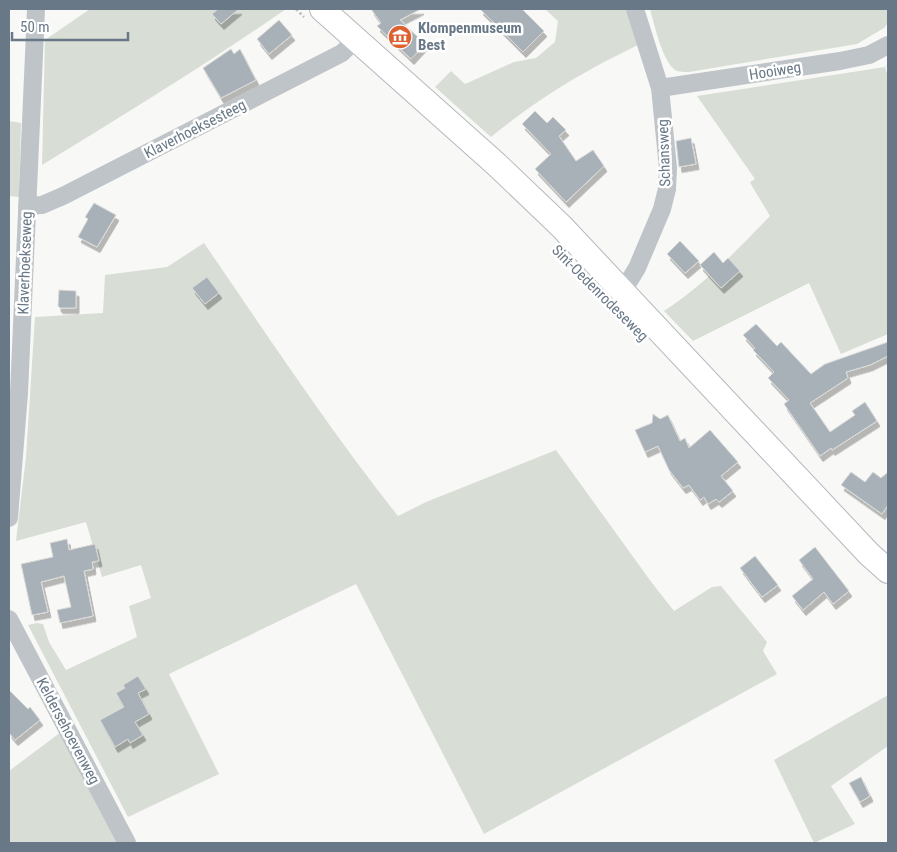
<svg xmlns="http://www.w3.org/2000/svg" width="897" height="852" font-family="'Roboto Condensed',sans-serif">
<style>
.green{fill:#d8ddd5}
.building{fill:#a8b1b7;stroke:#dadad8;filter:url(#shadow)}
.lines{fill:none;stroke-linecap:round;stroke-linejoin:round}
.secondary-casing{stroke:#b4b9be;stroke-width:26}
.path{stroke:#babdc0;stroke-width:2.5;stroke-dasharray:2.5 2.5;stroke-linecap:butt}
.street{stroke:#bfc4c8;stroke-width:18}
.secondary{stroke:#fff;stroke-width:24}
.labels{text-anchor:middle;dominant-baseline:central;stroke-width:5;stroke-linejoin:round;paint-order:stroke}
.poi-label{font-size:15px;font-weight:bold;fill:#687886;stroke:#fff;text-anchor:start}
.street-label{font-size:15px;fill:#687886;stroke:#fff}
</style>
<defs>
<filter id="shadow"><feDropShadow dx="3" dy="5.5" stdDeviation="0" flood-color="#0004"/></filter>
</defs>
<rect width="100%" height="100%" fill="#f8f9f6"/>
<path class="green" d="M90,9h196c-79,55 -162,106 -244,156l3,-125z
M545,9h81l12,36c-56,27 -99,53 -147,92l-56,-50 16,-16 14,13 49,-22 22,-4 19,-16 3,-21z
M650,9h238v14l-4,5 -27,16 -168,28c-3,0 -8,0 -12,-1 -14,-6 -23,-48 -27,-62z
M888,64v2l-3,1 3,9v258l-47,20 -32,-71 -116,58 -29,-30c40,-26 73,-61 106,-95l-18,-30 -2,-4 5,-3 -58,-83 188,-29z
M9,121l12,2 -2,74 -10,-1z
M204,243c63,92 125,186 194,273l28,-14 130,-52 96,133 22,28 38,-24 9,-1 46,56 -4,9 14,23 -293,160 -128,-250 -187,90 50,100 -91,43 -100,-192 9,-2 6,1 6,18 17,28 71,-33 -8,-31 22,-8 -10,-33 -39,12 -16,-55 -70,19 10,-84 9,-140 68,-4 2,-38 62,-8z
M888,695v51l-57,40 24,38 -41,19 -40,-83z
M61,732l57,111h-109v-72z"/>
<path class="building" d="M218,9h21l-18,15 -9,-10z
M371,9h50l-21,11 25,24 -14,15 -34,-33 4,-3z
M480,9h42l22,22 -21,21z
M279,20l13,15 -23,19 -12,-15z
M231,49l3,5 6,-5 16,31 -35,18 -18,-30z
M535,111l12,12 6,-6 13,13 -7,6 17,25 17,-11 11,16 -38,36 -31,-33 16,-15 -29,-30z
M691,138l5,26 -17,3 -3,-26z
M94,203l22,12 -19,32 -19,-10 10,-18 -3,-2z
M680,241l19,20 -14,12 -18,-19z
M714,252l9,11 5,-5 12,13 -19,17 -21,-23z
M207,277l12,16 -14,11 -13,-16z
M59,290l17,1v17h-16l-2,-2z
M756,324l21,22 4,-4 30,32 14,-10 63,-22v14l-18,9 -24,7 2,6 -38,25 20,29 25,-17 -3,-4 13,-9 12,19 -45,29 -1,-2 -11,8 -36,-52 5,-4 -21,-22 6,-6 -21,-22 2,-2 -12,-13z
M653,414l7,5 8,-4 12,26 5,-3 4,10 21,-18 28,32 -17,14 12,15 -14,11 -3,-3 -8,5 -4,-7 -4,3 -11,-15 -6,3 -14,-18 -11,-24 -13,6 -10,-22 17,-7z
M851,472l14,10 8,-10 8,6 7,-6v33l-6,9 -41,-29z
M67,539l2,11 26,-6 4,17 -7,1 1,7 -9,2 9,45 -33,7 -3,-13 14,-3 -7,-31 -23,6 7,30 -16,3 -11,-51 32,-7 -3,-14z
M815,547l34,44 -16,13 -9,-12 -21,18 -11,-14 21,-17 -14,-19z
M755,556l23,29 -16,12 -22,-29z
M138,676l8,13 -8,4 11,21 -14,8 8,13 -13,8 -2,-4 -13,8 -15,-27 24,-13 -8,-14 9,-5 -2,-3z
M9,690l19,19 2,-2 10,13 -25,20 -6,-7z
M861,777l9,19 -10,6 -11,-19z"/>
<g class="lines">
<g class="secondary-casing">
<path id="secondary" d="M322,9l174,155 66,63 307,327 19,17"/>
</g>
<path class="path" d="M296,9l8,8"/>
<path class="street" d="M660,88l180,-27 29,-6 19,-10
M27,206l15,-1 21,-9 279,-143 14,-14
M620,289l9,-8 8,-13 25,-59 5,-20 1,-21 -8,-80 -25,-79
M9,518l10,-125 17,-384
M9,619l118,224"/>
<use href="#secondary" class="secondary"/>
</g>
<defs>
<g id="museum-disc" transform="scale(1.25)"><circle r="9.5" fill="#de6130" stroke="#fff"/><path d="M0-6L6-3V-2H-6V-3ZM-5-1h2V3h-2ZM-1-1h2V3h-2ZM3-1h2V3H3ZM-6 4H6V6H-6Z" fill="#fff"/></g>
</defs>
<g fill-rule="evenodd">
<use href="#museum-disc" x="400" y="37"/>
</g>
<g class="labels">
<g class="poi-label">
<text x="418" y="28">Klompenmuseum<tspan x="418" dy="17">Best</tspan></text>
</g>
<g class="street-label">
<text transform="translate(775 71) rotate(-9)">Hooiweg</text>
<text transform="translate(195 129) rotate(-27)">Klaverhoeksesteeg</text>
<text transform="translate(664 153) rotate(-92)">Schansweg</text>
<text transform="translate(25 263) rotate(-88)">Klaverhoekseweg</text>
<text transform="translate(600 293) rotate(45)">Sint-Oedenrodeseweg</text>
<text transform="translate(68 731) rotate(62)">Keldersehoevenweg</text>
</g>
</g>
<rect width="897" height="852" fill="none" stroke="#687886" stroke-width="20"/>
<path d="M12 32v8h116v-8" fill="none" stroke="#687886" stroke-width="2.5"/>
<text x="20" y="32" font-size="15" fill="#687886" stroke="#ffffff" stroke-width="4" paint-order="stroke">50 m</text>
</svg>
